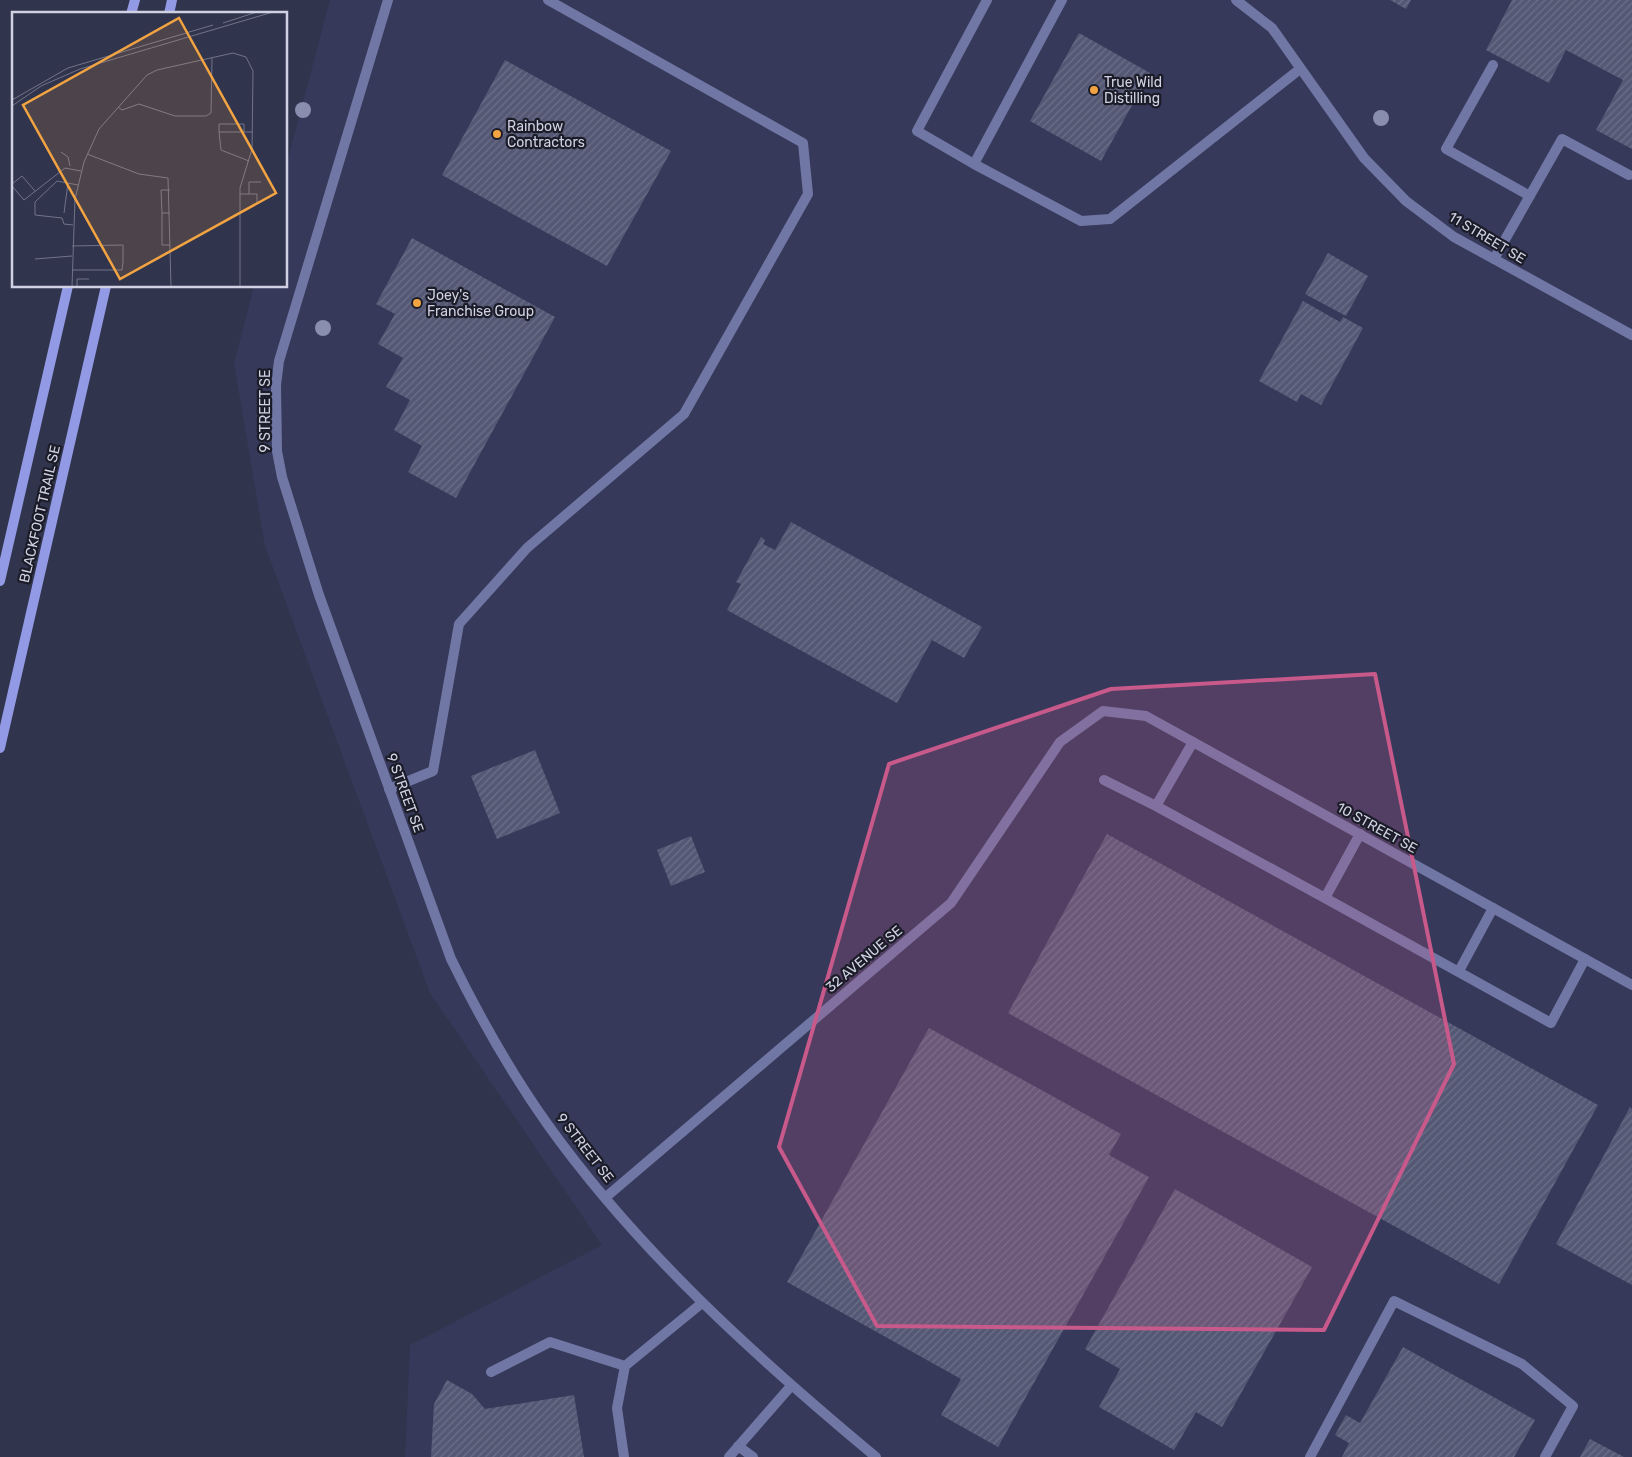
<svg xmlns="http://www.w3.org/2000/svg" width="1632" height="1457" font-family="Rubik,sans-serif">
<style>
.built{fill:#363959}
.building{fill:url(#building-hatch)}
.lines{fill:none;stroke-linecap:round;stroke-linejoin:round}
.service{stroke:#7177a5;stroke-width:10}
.minor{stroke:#7177a5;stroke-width:10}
.secondary{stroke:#929ae5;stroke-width:10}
.tree{fill:#898eae}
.marked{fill:#c7598b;fill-opacity:0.2;stroke:#c7598b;stroke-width:4;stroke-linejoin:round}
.poi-dot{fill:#f3a442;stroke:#1b1c28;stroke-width:2}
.labels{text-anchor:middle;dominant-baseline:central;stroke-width:4.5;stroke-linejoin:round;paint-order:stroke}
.poi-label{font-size:14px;fill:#d0d2e3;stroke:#1b1c28;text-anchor:start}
.street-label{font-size:14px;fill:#d0d2e3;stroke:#1b1c28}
.inset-road{fill:none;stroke:#717389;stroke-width:1}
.view{fill:#f3a442;fill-opacity:0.15;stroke:#f3a442;stroke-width:2.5}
.inset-edge{fill:none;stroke:#d0d2e3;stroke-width:2.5}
</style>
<defs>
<pattern id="building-hatch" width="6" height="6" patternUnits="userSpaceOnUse" patternTransform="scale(1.25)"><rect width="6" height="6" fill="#545874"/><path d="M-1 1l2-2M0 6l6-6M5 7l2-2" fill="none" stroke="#6c6f88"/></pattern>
</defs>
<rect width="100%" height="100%" fill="#31344d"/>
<path class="built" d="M330,0h1302v1457h-1227l5,-112 192,-100 -172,-252 -165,-447 -31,-182 20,-78h32v-120z"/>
<path class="building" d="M1390,0h21l-5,9z
M1512,0h120v149l-36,-19 27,-50 -57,-30 -17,33 -63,-33z
M1079,33l71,40 -49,88 -71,-40z
M505,60l166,91 -64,115 -165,-91z
M412,238l143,79 -99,181 -48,-26 14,-26 -28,-16 16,-30 -24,-13 17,-29 -25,-14 17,-30 -19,-10z
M1328,253l40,23 -22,40 -41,-22z
M1303,301l37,21 3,-5 20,11 -42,77 -20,-11 -4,8 -38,-21z
M791,522l191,105 -18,31 -32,-18 -35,63 -170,-93 14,-26 -5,-2 25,-45 4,3 -2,4 12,6z
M535,750l25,63 -63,26 -26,-63z
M1107,834l491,271 -99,179 -491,-271z
M691,836l14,36 -34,14 -14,-36z
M929,1028l192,106 -12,21 40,22 -151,270 -57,-32 20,-36 -174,-97z
M1630,1107l2,2v176l-76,-41z
M1175,1189l137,78 -90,160 -26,-15 -22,38 -75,-43 21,-38 -35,-20z
M1403,1347l132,73 -21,37h-172l7,-14 -14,-8 11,-20 14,8z
M447,1380l25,14 13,15 89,-14 10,62h-153l3,-53z
M1590,1439l34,18h-44z"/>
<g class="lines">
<path class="service" d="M1062,0l-88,164 107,57 29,-2 190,-150
M1493,65l-47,84 84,47
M974,164l-57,-33 70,-131
M1494,259l68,-120 67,36
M1193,742l-37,64 169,92 35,-64
M1104,780l52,26
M389,789l44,-18 26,-147 68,-76 157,-134 124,-220 -5,-51 -255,-143
M1325,898l226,125 34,-64
M1459,971l34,-63
M491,1372l59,-30 75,24
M738,1446l15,11
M624,1457l-7,-49 8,-42 77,-63
M729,1457l62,-71
M1310,1457l84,-156 128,63 51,42 -28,51"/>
<path class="minor" d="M388,0l-109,361 -3,24 1,66 5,26 37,118 132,364c28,57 60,114 97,166 91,127 209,233 328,332
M1236,0l36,28 92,130 42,43 48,36 178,98
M606,1197l345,-294 109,-161 43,-31 43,5 486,269"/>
<path class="secondary" d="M131,14l4,-14
M169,14l3,-14
M0,581l68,-295
M0,748l106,-462"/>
</g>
<g class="tree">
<circle cx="303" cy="110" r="8"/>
<circle cx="1381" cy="118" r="8"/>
<circle cx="323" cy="328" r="8"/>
</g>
<path class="marked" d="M1375,674l79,390 -130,266 -447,-4 -98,-179 110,-383 222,-75z"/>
<g class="poi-dot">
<circle cx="1094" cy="90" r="5"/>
<circle cx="497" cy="134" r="5"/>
<circle cx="417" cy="303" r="5"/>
</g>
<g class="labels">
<g class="poi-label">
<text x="1104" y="82">True Wild<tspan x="1104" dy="16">Distilling</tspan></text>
<text x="507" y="126">Rainbow<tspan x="507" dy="16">Contractors</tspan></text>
<text x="427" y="295">Joey's<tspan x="427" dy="16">Franchise Group</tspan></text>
</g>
<g class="street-label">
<text transform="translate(1487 238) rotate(31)">11 STREET SE</text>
<text transform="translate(265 411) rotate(-90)">9 STREET SE</text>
<text transform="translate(40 514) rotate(-77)">BLACKFOOT TRAIL SE</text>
<text transform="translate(405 793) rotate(70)">9 STREET SE</text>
<text transform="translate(1377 828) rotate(29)">10 STREET SE</text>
<text transform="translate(864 959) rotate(-40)">32 AVENUE SE</text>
<text transform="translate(585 1148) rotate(52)">9 STREET SE</text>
</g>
</g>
<g transform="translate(12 12)">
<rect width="275" height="275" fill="#31344d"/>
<path class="inset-road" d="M211,11l34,-11M0,88l56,-32 145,-43M0,94l29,-20 39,-17 193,-57M106,95l4,3 17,-6 36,12h31l5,-3 1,-55M207,120v-8h25v8M49,140l7,5 2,9M75,142l52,20 29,4 3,109M237,149l-28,-11 -2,-18h34M0,172l10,-8 13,15M0,174l12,14 41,-32 16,3M158,178h-9l1,23h8M228,182h17v9M237,182v-12h12M52,201l4,-30M150,201v32h8M61,213l-9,-1 -2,-6 -27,-3v-13l22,-21 21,4M23,247l37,-3M60,258h50l1,-8v-17l-51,1M60,275l3,-88 9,-37 15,-33 48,-54 10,-5 76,-17 13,4 7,14 -1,78 -12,39v99M62,275h17M65,275v-8h12M173,275h42"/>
<path class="view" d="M167,6l97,175 -156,86 -97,-174z"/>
<rect width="275" height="275" class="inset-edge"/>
</g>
</svg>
